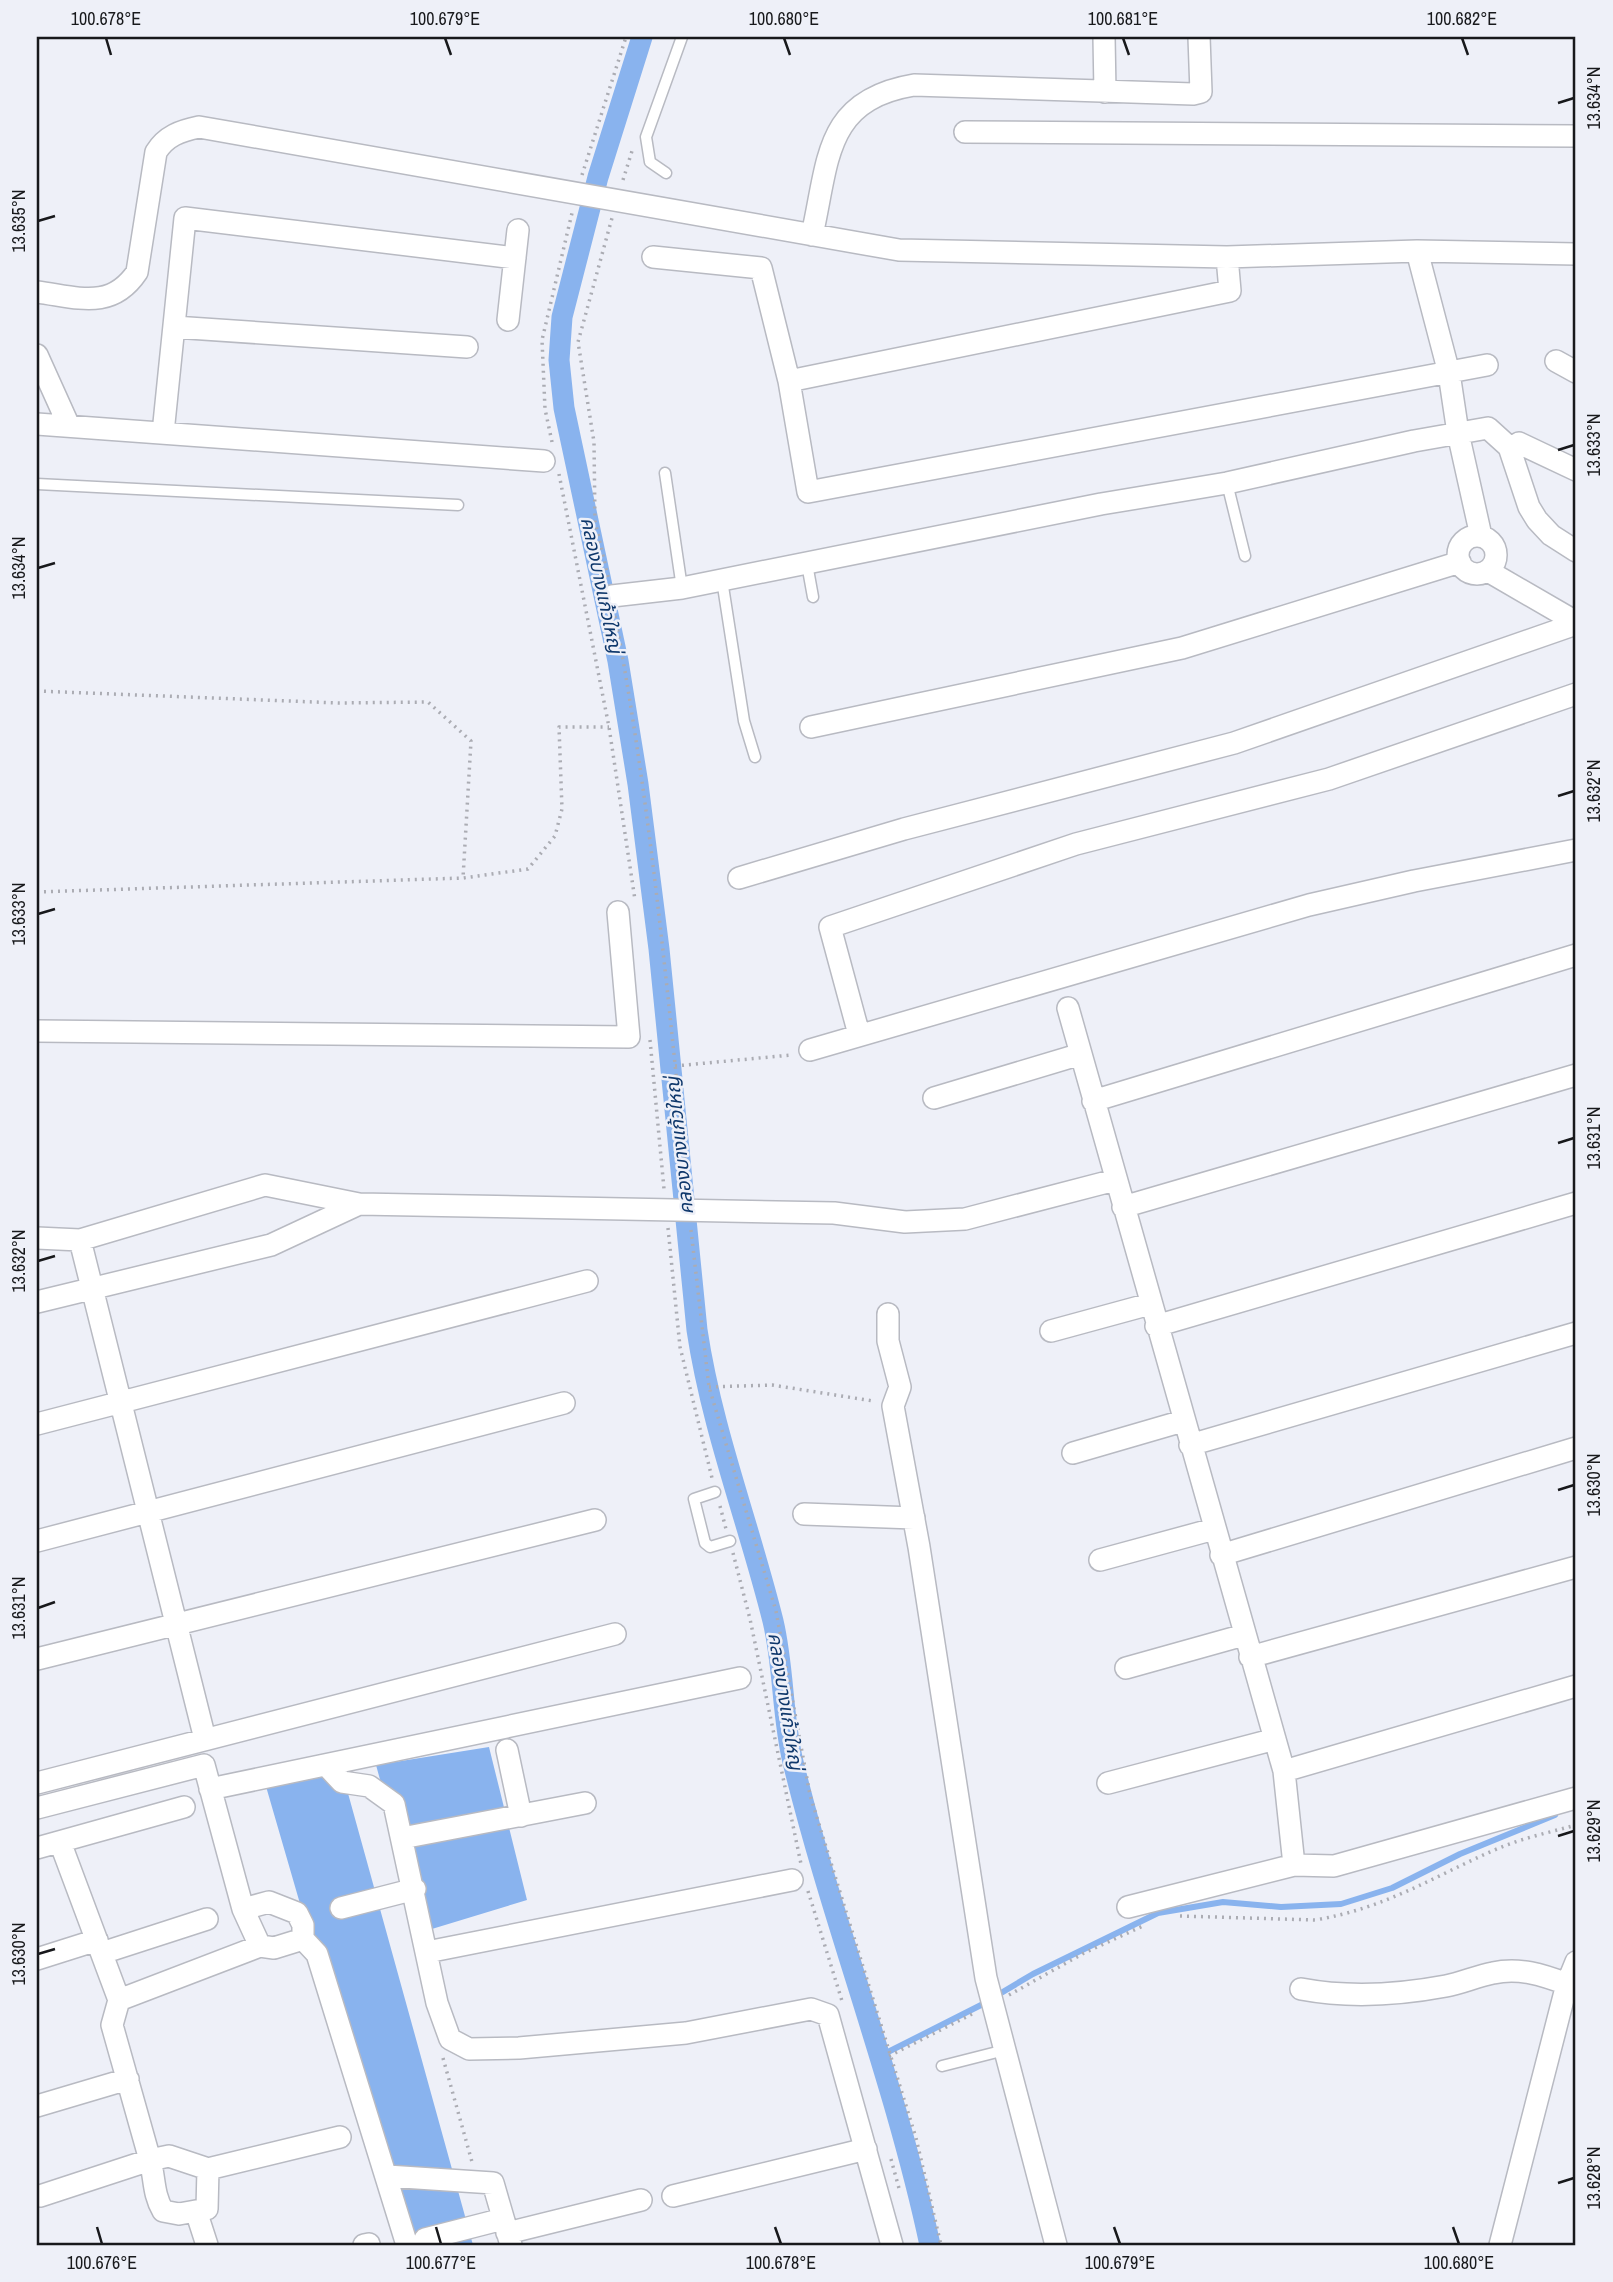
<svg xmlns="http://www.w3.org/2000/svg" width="1613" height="2282" font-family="'Archivo Narrow','Noto Sans Thai',sans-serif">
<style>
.water{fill:#89b3ee}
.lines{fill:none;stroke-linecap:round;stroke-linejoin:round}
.stream{stroke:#89b3ee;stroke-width:6}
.canal{stroke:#89b3ee;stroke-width:21}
.service-casing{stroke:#b8bac2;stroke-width:13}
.minor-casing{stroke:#b8bac2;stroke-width:24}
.path{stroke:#abacb3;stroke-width:3.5;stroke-dasharray:2 5;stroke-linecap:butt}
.service{stroke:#fff;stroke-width:10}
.minor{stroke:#fff;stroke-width:21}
.ticks{fill:none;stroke:#18191c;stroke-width:2.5}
.labels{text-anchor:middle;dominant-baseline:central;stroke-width:5;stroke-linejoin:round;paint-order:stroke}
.water-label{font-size:19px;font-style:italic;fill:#0e376b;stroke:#eef0f8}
.neatline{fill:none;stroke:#18191c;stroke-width:2.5}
.ticks-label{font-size:18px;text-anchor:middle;fill:#18191c}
</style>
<rect width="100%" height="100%" fill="#eef0f8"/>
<path class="water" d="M489,1747l38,153 -105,32 -46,-167z
M341,1768l132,477h-74l-134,-462z"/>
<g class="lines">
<path class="stream" d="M996,1996l37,-22 125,-61 65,-11 58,5 60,-3 51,-16 68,-34 95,-39
M880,2056l107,-54"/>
<path class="canal" d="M642,37l-44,140 -36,140 -3,43 5,48 54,253 20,123 21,165 38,381c15,100 52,194 76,291 11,46 9,95 20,141 40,163 102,319 137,483"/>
<g class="service-casing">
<path id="service" d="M666,173l-16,-11 -4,-25 36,-100
M665,473l17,115
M1227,483l18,73
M37,484l421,21
M807,564l6,33
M722,580l22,141 11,36
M715,1492l-21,7 11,44 5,4 20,-6
M942,2066l63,-16"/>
</g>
<g class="minor-casing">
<path id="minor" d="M1104,37l1,55
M965,132l611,4
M812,235c17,-75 12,-135 102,-150l279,9 8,-2 -2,-55
M1417,251l32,122 9,60 23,103
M653,257l108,11 28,113 19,111 679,-127
M37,292c40,5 74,19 100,-20l19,-120c10,-16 24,-21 43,-25l700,123 328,7 190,-6 159,3
M508,320l10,-90
M174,327l293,20
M37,355l32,71
M1556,361l20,11
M789,381l441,-90 -3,-34
M37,424l507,37
M163,433l22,-215 330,40
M1519,443l57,27
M1458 555a19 19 0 1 1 38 0a19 19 0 1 1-38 0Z
M1488,571l88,51
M612,596l70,-8 419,-84 126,-21 187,-42 74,-13 21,19 20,60 8,13 14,15 25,16
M811,727l371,-79 278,-86
M739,878l165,-49 330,-86 342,-119
M1068,1008l216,763 10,94 -166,42
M857,1027l-27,-100 246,-83 253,-65 247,-85
M37,1031l592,6 -11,-125
M810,1050l499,-145 105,-24 162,-31
M934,1098l147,-44
M1093,1101l483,-146
M1123,1207l453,-132
M37,1238l43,2 125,499
M80,1240l185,-55 94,19
M37,1302l234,-57 88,-41 475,9 71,9 60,-3 150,-39
M888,1314v27l12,46 -7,19 26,141 67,431 70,267
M1156,1326l420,-123
M1051,1331l99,-27
M37,1424l550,-143
M1190,1445l386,-112
M1073,1453l110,-32
M804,1514l110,4
M37,1541l527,-138
M1221,1555l355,-107
M1100,1560l114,-31
M1250,1657l326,-90
M37,1659l558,-139
M1126,1668l118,-33
M507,1750l14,66
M326,1765l16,17 27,4 25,18 43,199 13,36 19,10 50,-1 167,-15 125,-24 17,6 64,230
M1284,1771l292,-85
M37,1783l578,-149
M1108,1783l167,-44
M210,1789l530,-111
M37,1808l167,-43 39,144 17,37 14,2 29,-9v-14l-6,-12 -28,-11 -26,7
M402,1838l183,-35
M60,1842l59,158
M37,1848l147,-41
M1294,1865l40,1 242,-68
M341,1908l74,-19
M303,1939l14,15 90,291
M427,1952l365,-72
M102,1953l105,-34
M37,1959l60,-19
M1301,1989c48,9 97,6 145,-3 16,-3 31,-10 47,-13 26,-6 50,2 74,11
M37,2106l91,-27
M208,2169l132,-32
M387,2176l106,7 18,62
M40,2196l110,-36c5,19 3,34 13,51l16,3 28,-5 1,-40 -39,-13 -19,4 -38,-135 7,-25 141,-54
M673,2196l193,-47
M196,2211l11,34
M507,2233l134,-33
M425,2239l78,-20
M364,2245l5,-1
M1500,2245l67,-261 9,-22"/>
</g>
<path class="path" d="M582,175l44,-138
M623,180l9,-29
M552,442l-7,-33 -3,-69 30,-127
M559,474l50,253 26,173
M608,577l-13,-56 -1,-79 -16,-100 34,-124
M615,616c36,190 53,383 73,575
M37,691l302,12 89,-1 43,39 -8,137
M37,892l426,-14 65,-9 27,-33 7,-27 -3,-82h50
M650,1040l14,149
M675,1066l116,-11
M668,1228l12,119 32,131
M691,1230l18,157 67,224 34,184 106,343 25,107
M709,1387l63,-2 101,16
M720,1506l6,23
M733,1553l17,66 51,245
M808,1891l34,110
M1180,1916l135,4c72,-12 119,-44 184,-72 24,-10 52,-16 77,-23
M1009,1995l75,-42 61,-28
M889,2056l85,-43
M443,2058l29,104
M891,2159l9,33"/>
<use href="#service" class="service"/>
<use href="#minor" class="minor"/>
</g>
<path class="ticks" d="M106,38l5,17M445,38l6,17M784,38l6,17M1123,38l6,17M1462,38l6,17M1558,103l16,-5M38,221l17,-5M1558,450l16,-5M38,568l17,-5M1558,796l16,-5M38,914l17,-5M1558,1143l16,-5M38,1261l17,-5M1558,1490l16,-5M38,1608l17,-6M1558,1836l16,-5M38,1954l17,-5M1558,2183l16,-5M97,2227l5,17M436,2227l5,17M775,2227l6,17M1114,2227l6,17M1453,2227l6,17"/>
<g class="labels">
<g class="water-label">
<text transform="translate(602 585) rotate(78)">คลองบางแก้วใหญ่</text>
<text transform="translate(679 1146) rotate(-96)">คลองบางแก้วใหญ่</text>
<text transform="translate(786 1701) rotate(81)">คลองบางแก้วใหญ่</text>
</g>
</g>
<rect width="1613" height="2282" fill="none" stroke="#eef0f8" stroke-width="77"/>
<rect x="38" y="38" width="1536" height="2206" class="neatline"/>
<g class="ticks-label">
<text x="106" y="25">100.678°E</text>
<text x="445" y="25">100.679°E</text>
<text x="784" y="25">100.680°E</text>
<text x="1123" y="25">100.681°E</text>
<text x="1462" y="25">100.682°E</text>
<text transform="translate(1594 98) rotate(-90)" y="6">13.634°N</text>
<text transform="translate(19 221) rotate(-90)" y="6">13.635°N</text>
<text transform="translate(1594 445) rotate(-90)" y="6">13.633°N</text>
<text transform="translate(19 568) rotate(-90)" y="6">13.634°N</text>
<text transform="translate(1594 791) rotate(-90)" y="6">13.632°N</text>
<text transform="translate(19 914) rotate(-90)" y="6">13.633°N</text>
<text transform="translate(1594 1138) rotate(-90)" y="6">13.631°N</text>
<text transform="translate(19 1261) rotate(-90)" y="6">13.632°N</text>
<text transform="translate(1594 1485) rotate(-90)" y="6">13.630°N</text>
<text transform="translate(19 1608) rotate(-90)" y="6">13.631°N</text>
<text transform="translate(1594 1831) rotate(-90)" y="6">13.629°N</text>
<text transform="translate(19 1954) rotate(-90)" y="6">13.630°N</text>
<text transform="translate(1594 2178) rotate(-90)" y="6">13.628°N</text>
<text x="102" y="2269">100.676°E</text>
<text x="441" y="2269">100.677°E</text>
<text x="781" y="2269">100.678°E</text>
<text x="1120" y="2269">100.679°E</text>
<text x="1459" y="2269">100.680°E</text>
</g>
</svg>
